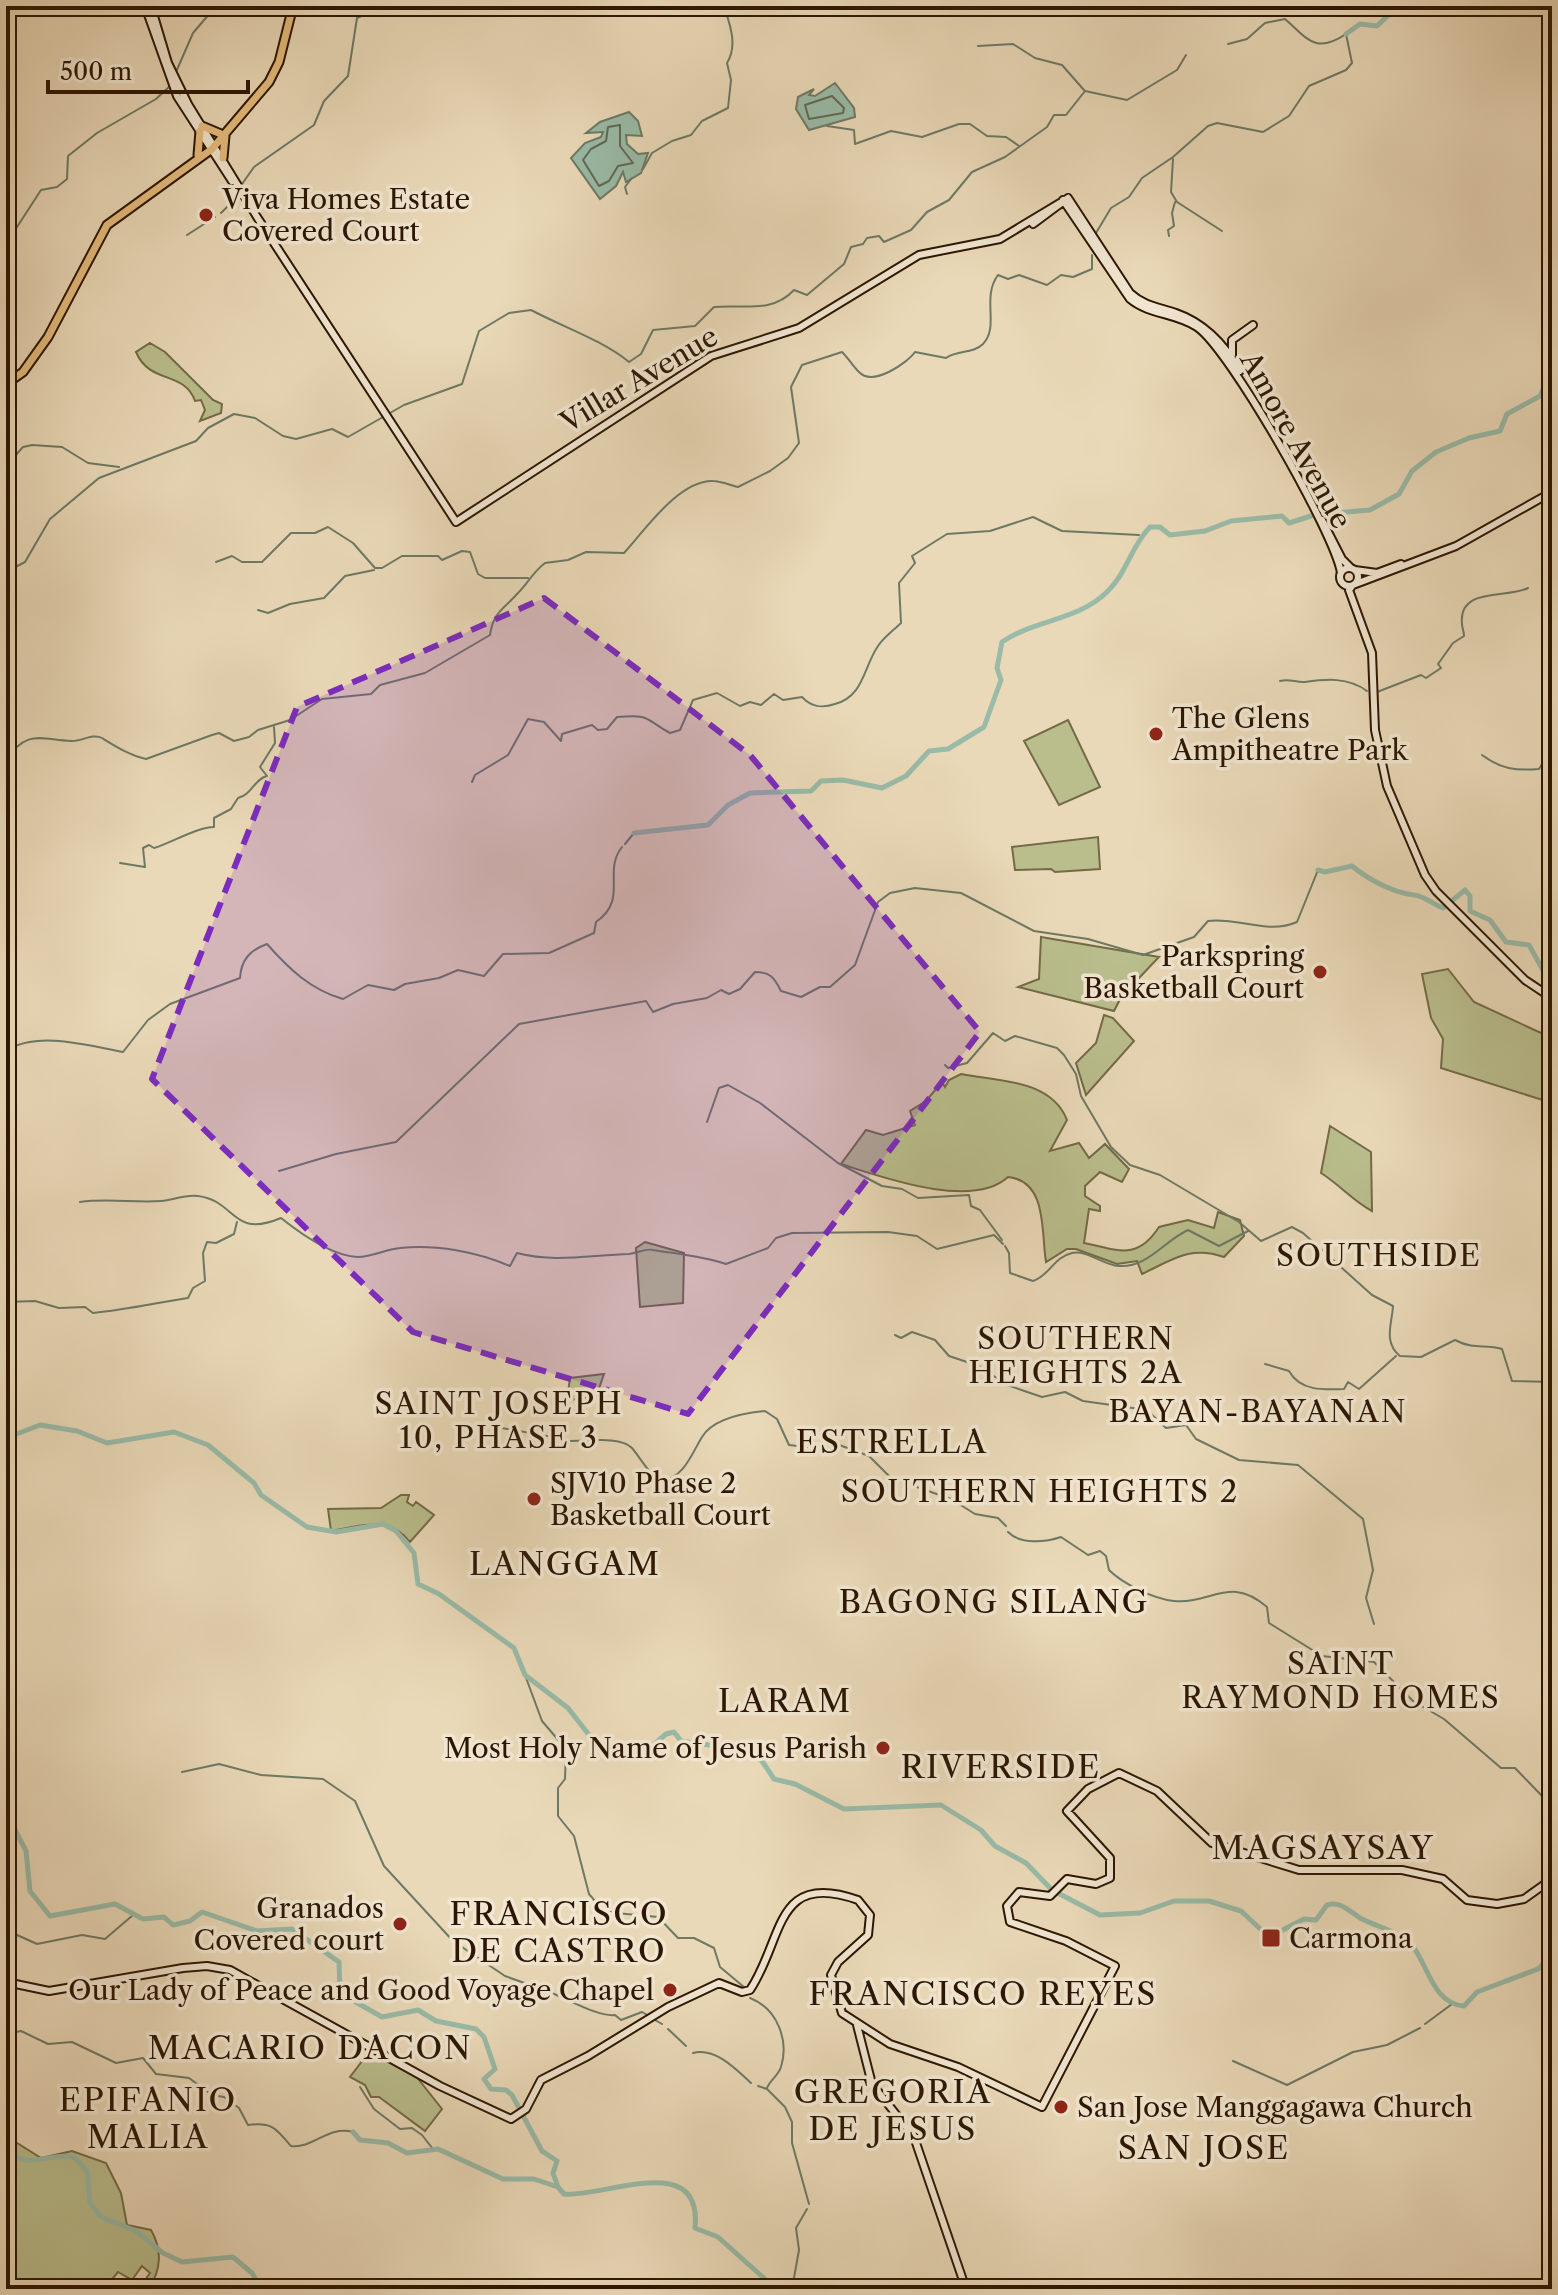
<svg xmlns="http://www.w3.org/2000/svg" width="1558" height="2295" font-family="'Libre Caslon Text',serif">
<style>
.green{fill:#babe8d;stroke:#736a47;stroke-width:2}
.water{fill:#99bba8;stroke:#6d7965;stroke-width:2}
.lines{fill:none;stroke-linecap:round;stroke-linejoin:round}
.shore{stroke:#626854;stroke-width:2}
.stream{stroke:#6d7965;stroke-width:2}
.river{stroke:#99bba8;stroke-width:5}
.secondary-casing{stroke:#2c1601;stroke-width:10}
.primary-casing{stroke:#2c1601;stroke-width:11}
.secondary{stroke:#f1e6d1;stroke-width:6}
.primary{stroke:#e5bc7c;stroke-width:7}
.marked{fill:#7b2cbf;fill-opacity:0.2;stroke:#7b2cbf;stroke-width:6;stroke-dasharray:16 10;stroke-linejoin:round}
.poi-dot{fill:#8f2418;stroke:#f1e6d1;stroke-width:3}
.labels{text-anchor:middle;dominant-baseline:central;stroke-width:7;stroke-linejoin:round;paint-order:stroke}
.poi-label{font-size:28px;fill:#2c1601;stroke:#f1e6d1;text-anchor:start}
.street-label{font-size:28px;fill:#2c1601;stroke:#f1e6d1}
.neighbourhood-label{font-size:30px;letter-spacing:2px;fill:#2c1601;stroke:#f1e6d1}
.quarter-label{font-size:32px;letter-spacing:2px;fill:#2c1601;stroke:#f1e6d1}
</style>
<rect width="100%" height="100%" fill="#ead9b8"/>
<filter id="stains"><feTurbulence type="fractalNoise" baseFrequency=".0025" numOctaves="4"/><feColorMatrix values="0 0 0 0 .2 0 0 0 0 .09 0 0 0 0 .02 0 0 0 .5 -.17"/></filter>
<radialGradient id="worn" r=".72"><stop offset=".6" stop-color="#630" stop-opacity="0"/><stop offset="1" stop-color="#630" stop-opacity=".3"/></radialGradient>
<path class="green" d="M150,343l15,9 48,48 9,4 -1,9 -21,8 5,-11 -4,-10 -6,1c-11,-31 -45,-16 -59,-49z
M1068,720l32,67 -41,18 -35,-64z
M1098,837l2,32 -45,3 -4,-3 -36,1 -3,-23z
M1041,937l118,20 -20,21 -7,-2 -18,35 -96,-24 21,-8z
M1448,969l26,33 78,36v65l-111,-35 2,-29 -12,-21 -9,-44z
M1104,1015l9,3 21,23 -48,54 -10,-32 20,-20z
M961,1074c36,7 90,5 106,46l-17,31 29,-8 10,15 16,-14 24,25 -7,13 -22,-10 -15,14v10l15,10v5l-11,-2 -5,34c34,7 53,18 75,-16l29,-7 26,8 4,-16 22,8 4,16 -20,21c-34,-12 -52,3 -82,17l-5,-13 -20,3 -41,-15h-9l-21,13c-5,-29 2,-81 -38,-85 -36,33 -126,0 -167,-13l25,-34 17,5 32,-10 -5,-14 16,-10 16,-19 3,5 4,-7z
M1330,1126l41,26 1,59c-19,-10 -32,-26 -51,-38z
M645,1242l39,11 -1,50 -43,4 -4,-59z
M604,1374l-8,23 -29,3 3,-22z
M401,1495h8l-2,7 6,4 3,-4 18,13 -24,27c-21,-27 -49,-16 -79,-11l-3,-22 53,-1z
M369,2052l46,23 27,34 -17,22 -46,-34h-8l-6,-12 -15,-8z
M6,2136l35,22 31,-7 34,12 15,30 6,32 24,5c11,19 11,40 -3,59l-8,-2 10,-14 -8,-7 -10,14 -14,-8 -14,17h-98z"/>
<path class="water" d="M835,83l19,25 1,9 -46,13 -13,-21 2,-12 16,-8 -5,6 6,1z
M629,112l9,9 4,15 -16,-1 1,9 11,10 10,-1 -7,20 -15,9 -3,-10 -7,14 -16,13 -29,-41 14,-15 16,-6 2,-5 -17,1 14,-11z"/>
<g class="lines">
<path class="shore" d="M832,96l12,12 -1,5 -34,6 -4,-14z
M620,125v21l13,17 -15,3 -9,15 -10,5 -16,-26 8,-11 15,-8 2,-14z"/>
<path class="stream" d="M978,46l35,-2 22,14 27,7 22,25
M176,72l17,-39 23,-27
M827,126l27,4 1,14 36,-13 31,6 37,-13h11l17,12 19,1 13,9
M1173,159l-2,33 6,10 45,29
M643,169l9,-16 20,-12 19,-6 11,-14 26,-13 3,-28 -4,-17c11,-18 3,-38 -3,-57
M235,194l19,-27 60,-42 10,-24 24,-25 9,-58 27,-12
M627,194l-2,-7 7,-9
M221,213l12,-12
M1096,233l15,-25 18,-11 13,-19 31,-21 35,-31 9,-3 46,9 26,-16 20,-30 37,-16 6,-7 -6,-29c-31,21 -39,4 -61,-15l-20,4 -18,16 -19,5
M187,235l28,-18
M1169,236l-1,-6 6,-4 -2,-13 3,-11
M6,244l35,-54 16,-3 10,-8 1,-23 29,-23 59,-34 15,-14
M6,286v2
M6,466l17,-19 9,-2 30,2 26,16 31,4
M216,562l16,-6 10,6h20l29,-29h24l13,-6 25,16 22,25h7l20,-12h36l4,4 20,-9 8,1 8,22 7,4h43
M6,572l19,-10 25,-43 49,-41 97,-37 12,-13 26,-14 21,4 28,18 13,3 36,-10 16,8 56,-32 58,-21 17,-53 30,-18 22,-3c32,17 71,30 98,52l12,-8 12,-24 42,-4 19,-19c28,-3 58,7 80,-17l13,5 37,-31 7,-17 12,-3 4,-6 12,-2 5,6 27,-12 16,-18 22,-12 23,-28 33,-15 42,-30 7,-12h12l19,-24 42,9 50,-30 9,-15
M258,610l10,3 22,-9 34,-6 21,-22 29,-6
M1280,681c10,-3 16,2 25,1 21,-3 43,-5 62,9
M1377,692l44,-17 5,3 15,-10 -3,-4 15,-21 11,-7c0,-5 -2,-8 -2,-12 -4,-38 46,-25 66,-36
M1482,755c19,14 33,16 57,14l13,-21
M6,761c20,-33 36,-21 65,-20 9,1 22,-8 31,-3 13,8 27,17 44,21l66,-24 7,-2 15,8 15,-4 9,-7 32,-10 32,-21 49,-5 9,-9 45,-12 65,-38c3,-23 14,-26 28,-42 10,-10 15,-21 27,-30l23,-3 18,-8 38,1c21,-23 55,-73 89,-72 7,0 17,4 25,6l32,-16 18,-13 11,-15 -8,-56 11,-22 40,-13c7,7 11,14 17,20 14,15 48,-9 56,-20l31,6c11,-8 27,-4 37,-14 17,-18 -2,-46 15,-69l10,4 11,-4 28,10 14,-10 12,2 19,-8v-14
M472,782l3,-7 33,-20 20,-36 16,3 17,19 1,-7 30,-9 6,5 9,-1 10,-12c35,-3 27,2 53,16l10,-3 13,-30 24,-7 23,13 10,-4 11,3 13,-11 9,6 19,-3c10,11 21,11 33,7 29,-8 28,-36 43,-58 6,-9 16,-16 23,-23l-2,-40 16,-20 -3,-7 35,-22 43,-3 43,-14 29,14 77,4
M625,844l9,-11
M120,863l25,4 -2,-19 6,-3 5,3c17,-5 43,-21 60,-21v-9l17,-9 7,-11c14,-3 16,-19 29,-22l-7,-9 15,-24 -1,-16
M6,1051c31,-21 84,-5 117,1l25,-32 22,-16 70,-26c1,-18 10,-28 27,-34 22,25 44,46 76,55l25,-14 26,5 11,-6 34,-6 19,-8 26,6 19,-22 46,-1 45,-20 2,-11c33,-23 6,-50 26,-75
M945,1065l3,3 19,-5 26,-30 12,8 10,-5 42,12 7,7 12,19 5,22 30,51 19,18 30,10 79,47 22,19 31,-14 11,6 69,62 21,11c-1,18 -10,36 7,50l21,1 34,-17c21,11 30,3 47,9l10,32 40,1
M707,1122l12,-34 9,-3 32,18 78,60 44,23 20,3 16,9 51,-3 2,11 9,4 22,30
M279,1171l57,-17 60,-12 123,-118 127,-23 7,11 20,-8 34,-6 14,-8 8,4 11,-5 15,-17c15,0 19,5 26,19l20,6 19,-10h10l25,-22 23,-63 12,-9 25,-5 46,5 73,38 54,8 55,16 51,-18 14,-16c30,-4 59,14 89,1l21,-52
M80,1202c28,-4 54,1 81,-1 12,-1 25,-7 37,-5 39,5 33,43 83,22 20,16 50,38 77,39 14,0 29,-8 42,-9 36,-4 77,4 110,18l7,-13c38,10 73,2 112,1 8,-1 18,-6 24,-4 24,4 49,6 73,14l42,-16 8,-10 16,-5 96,-1 29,4 20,13 57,-14 9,9
M1005,1246l4,7 1,20 23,8c16,-5 21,-24 39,-28 16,-3 31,12 47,13 28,2 45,-25 69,-36l31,16 29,-15
M6,1302l29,-1 24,7 26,-1 8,6c32,-3 63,-10 95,-15l5,-10 12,-7 -2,-28 4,-11 9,1 18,-9 3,-12
M895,1335l6,3 11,-6 23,8 14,16 30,10 28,19 35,12 23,-5 18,9 64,9 19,18 20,-3 10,14 43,21 59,5 65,54 10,51 -7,28 8,26
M1265,1364l24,7c11,20 34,19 55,18l4,-7 11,7 37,-33
M502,1428l56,10
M564,1441c19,1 56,-6 68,7 10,12 15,24 29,34 24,-6 30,-27 41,-45 11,-18 43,-24 63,-26l12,8 12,26 17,2 28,-4 35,13 22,22 60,21 24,15 23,4 8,8
M1008,1532c13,13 38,10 53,5l27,18 12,-4 6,5 3,14c13,13 44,29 65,31 39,3 56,-26 93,6l2,16 53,33 52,6 39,39 31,18 57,49h14l28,29 9,3
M525,1675l17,46 24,28 -1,30 -7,9v28l16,20 15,58 11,13 16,6 42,4 20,21h16l20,10 6,19 24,20
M182,1772l37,-8 42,11 62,4 32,22 29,65 69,75 52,35 39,14
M6,1930l31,14 45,-9 23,4 28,-24
M549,1992c18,6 48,25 66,23l6,5 21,-8 7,4
M750,1998c28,11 39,43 31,69 -3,9 -11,13 -14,21
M655,2020l7,4
M1425,2024l27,-20
M668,2029l18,17
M6,2034l15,-3 27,13 24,-2 44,21 27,-5 13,16 33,4 23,17 12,2 15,11 9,17c23,-3 27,2 43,21 22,3 37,-21 62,-14
M693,2053c22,-6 43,16 58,30
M1233,2061l54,24 66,-33 34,-7 33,-17
M758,2086l9,3 18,18 7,15v21l17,61
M360,2087l14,22 26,20 12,-1 10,7 11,14
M792,2289l7,-39 -3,-22 11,-19"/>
<path class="river" d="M1346,34l14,-10 17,2 21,-20
M1323,514l47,-4 29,-16 13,-23 24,-19 33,-14 31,-7 7,-17 33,-18 12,-27
M634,833l74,-8 20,-20 22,-12 61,-2 10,-10 22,-1 39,8 24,-12 23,-25 19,-2 36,-22 17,-47 -4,-12 5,-26c34,-23 75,-21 105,-50 20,-19 24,-46 43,-65h10l10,8 35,-4 26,-10 51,-5 7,7 25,-8
M1318,870l7,2 27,-6c17,14 42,27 62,29 9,0 20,10 29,13l22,-18 5,6v15l20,9 16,22 23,3 15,27 8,5
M6,1438l34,-13 37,6 30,12 67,-11 34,13 46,38 7,12 46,32 29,5 47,-8 13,7 18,22 4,31 21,10 75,54 11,27 43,33 32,41 41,7 25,-22 8,-2 7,9 63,9 18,11 12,18 21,5 49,25 97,-4 40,25 14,16 31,17 26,27 48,25 40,-2 34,-12h35l32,10 28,26 35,-18 12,1 11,-15c14,-4 22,6 33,13 18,10 40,12 54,30 14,19 20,56 50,58l13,-14 61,-23 7,-6 7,-23
M6,1812l20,39 4,40 20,25 65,-12 28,15 21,-2 9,8 17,-4 12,-9 55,19 35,-2 47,33 1,31 42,24 36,-7 18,11 40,8 8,8 11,32 -11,10 7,10 15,1 6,5 30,56 15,10 -4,12 5,14
M353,2132l7,8 28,3 19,10 31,-4 65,30h31l24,8 6,7c40,4 139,-45 131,34l23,9 58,52
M6,2149c21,23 43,3 68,8l13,14 3,32 11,14 35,14 27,22 19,9 51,-5 19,16 10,16"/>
<g class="secondary-casing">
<path id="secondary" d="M145,6l32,90 55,85
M151,6l17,57 20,41 69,113 199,305 255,-166 88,-28 120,-73 81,-16 68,-41
M1068,198l62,95c14,13 29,14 46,20 29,10 49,32 64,58
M1063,200l67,99c19,16 46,14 67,28 32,21 138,207 144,246
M1033,224l35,-26
M1232,355v-15l21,-15
M1552,492l-96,54 -103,39 -4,5 23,63 3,77 12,56 38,89 11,16 89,89 27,18
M1322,520l20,39 9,9
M1340 577a9 9 0 1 1 18 0a9 9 0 1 1-18 0Z
M1355,570l22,3 24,-9
M6,1982l43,9 134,-23 24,-2 23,4 210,116 71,33 15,-10 15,-29 47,-24 80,-49 51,-24 23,9 8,-2c34,-51 24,-120 108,-90l12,15 -2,20 -30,27 -7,13 11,38 48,31 68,23 84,40 73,-141 -49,-25 -56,-19 -3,-16 12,-14 31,4 17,-17 29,5 14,-6v-20l-43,-47 21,-22 31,-16 38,18 55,52 87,27h103l41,9 24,21 30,4 27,-5 28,-20
M857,2025l15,59 42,53 52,152"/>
</g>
<g class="primary-casing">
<path id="primary" d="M202,126l19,8
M198,155l2,-24
M223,158l2,-22
M6,384l17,-12 25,-35 59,-112 105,-76 57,-67 10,-20 14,-56"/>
</g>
<use href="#secondary" class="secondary"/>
<use href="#primary" class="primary"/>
</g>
<path class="marked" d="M544,598l206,157 230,277 -292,382 -275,-82 -261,-253 145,-372z"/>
<g class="poi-dot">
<circle cx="206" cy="215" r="8"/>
<circle cx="1156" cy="734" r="8"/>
<circle cx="1320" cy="972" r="8"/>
<circle cx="534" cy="1499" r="8"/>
<circle cx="883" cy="1748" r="8"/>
<circle cx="400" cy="1924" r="8"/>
<rect x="1261" y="1928" width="20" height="20" rx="4"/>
<circle cx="670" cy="1990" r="8"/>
<circle cx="1061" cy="2107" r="8"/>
</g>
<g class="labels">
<g class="poi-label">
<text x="222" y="199">Viva Homes Estate<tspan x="222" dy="32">Covered Court</tspan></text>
<text x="1172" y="718">The Glens<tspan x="1172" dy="32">Ampitheatre Park</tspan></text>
<text x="1304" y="956" text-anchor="end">Parkspring<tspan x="1304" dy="32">Basketball Court</tspan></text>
<text x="550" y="1483">SJV10 Phase 2<tspan x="550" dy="32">Basketball Court</tspan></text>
<text x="867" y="1748" text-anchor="end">Most Holy Name of Jesus Parish</text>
<text x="384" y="1908" text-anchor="end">Granados<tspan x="384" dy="32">Covered court</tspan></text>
<text x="1289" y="1938">Carmona</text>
<text x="654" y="1990" text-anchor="end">Our Lady of Peace and Good Voyage Chapel</text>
<text x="1077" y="2107">San Jose Manggagawa Church</text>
</g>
<g class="street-label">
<text transform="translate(639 379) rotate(-31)">Villar Avenue</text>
<text transform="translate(1296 440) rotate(61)">Amore Avenue</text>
</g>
<g class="neighbourhood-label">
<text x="1379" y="1255">SOUTHSIDE</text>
<text x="1076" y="1338">SOUTHERN<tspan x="1076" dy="34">HEIGHTS 2A</tspan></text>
<text x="499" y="1403">SAINT JOSEPH<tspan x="499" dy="34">10, PHASE 3</tspan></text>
<text x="1258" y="1411">BAYAN-BAYANAN</text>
<text x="1040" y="1491">SOUTHERN HEIGHTS 2</text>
<text x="1341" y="1663">SAINT<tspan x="1341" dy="34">RAYMOND HOMES</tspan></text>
</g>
<g class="quarter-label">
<text x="892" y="1441">ESTRELLA</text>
<text x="565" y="1563">LANGGAM</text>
<text x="994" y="1601">BAGONG SILANG</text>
<text x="785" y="1700">LARAM</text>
<text x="1001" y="1766">RIVERSIDE</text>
<text x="1323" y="1847">MAGSAYSAY</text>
<text x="559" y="1913">FRANCISCO<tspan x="559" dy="37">DE CASTRO</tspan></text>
<text x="983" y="1993">FRANCISCO REYES</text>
<text x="310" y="2047">MACARIO DACON</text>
<text x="893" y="2091">GREGORIA<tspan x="893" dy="37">DE JESUS</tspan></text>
<text x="148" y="2099">EPIFANIO<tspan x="148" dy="37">MALIA</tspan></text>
<text x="1204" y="2147">SAN JOSE</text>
</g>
</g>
<rect width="1558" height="2295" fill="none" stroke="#ead9b8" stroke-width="32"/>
<rect x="8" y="8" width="1542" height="2279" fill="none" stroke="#2c1601" stroke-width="4"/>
<rect x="16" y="16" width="1526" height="2263" fill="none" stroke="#2c1601" stroke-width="2"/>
<path d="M48 80v12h200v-12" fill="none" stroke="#2c1601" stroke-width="4"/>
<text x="60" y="80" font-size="24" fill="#2c1601" stroke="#f1e6d1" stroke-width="6" paint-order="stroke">500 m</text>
<rect width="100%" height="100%" filter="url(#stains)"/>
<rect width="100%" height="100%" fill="url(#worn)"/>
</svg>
